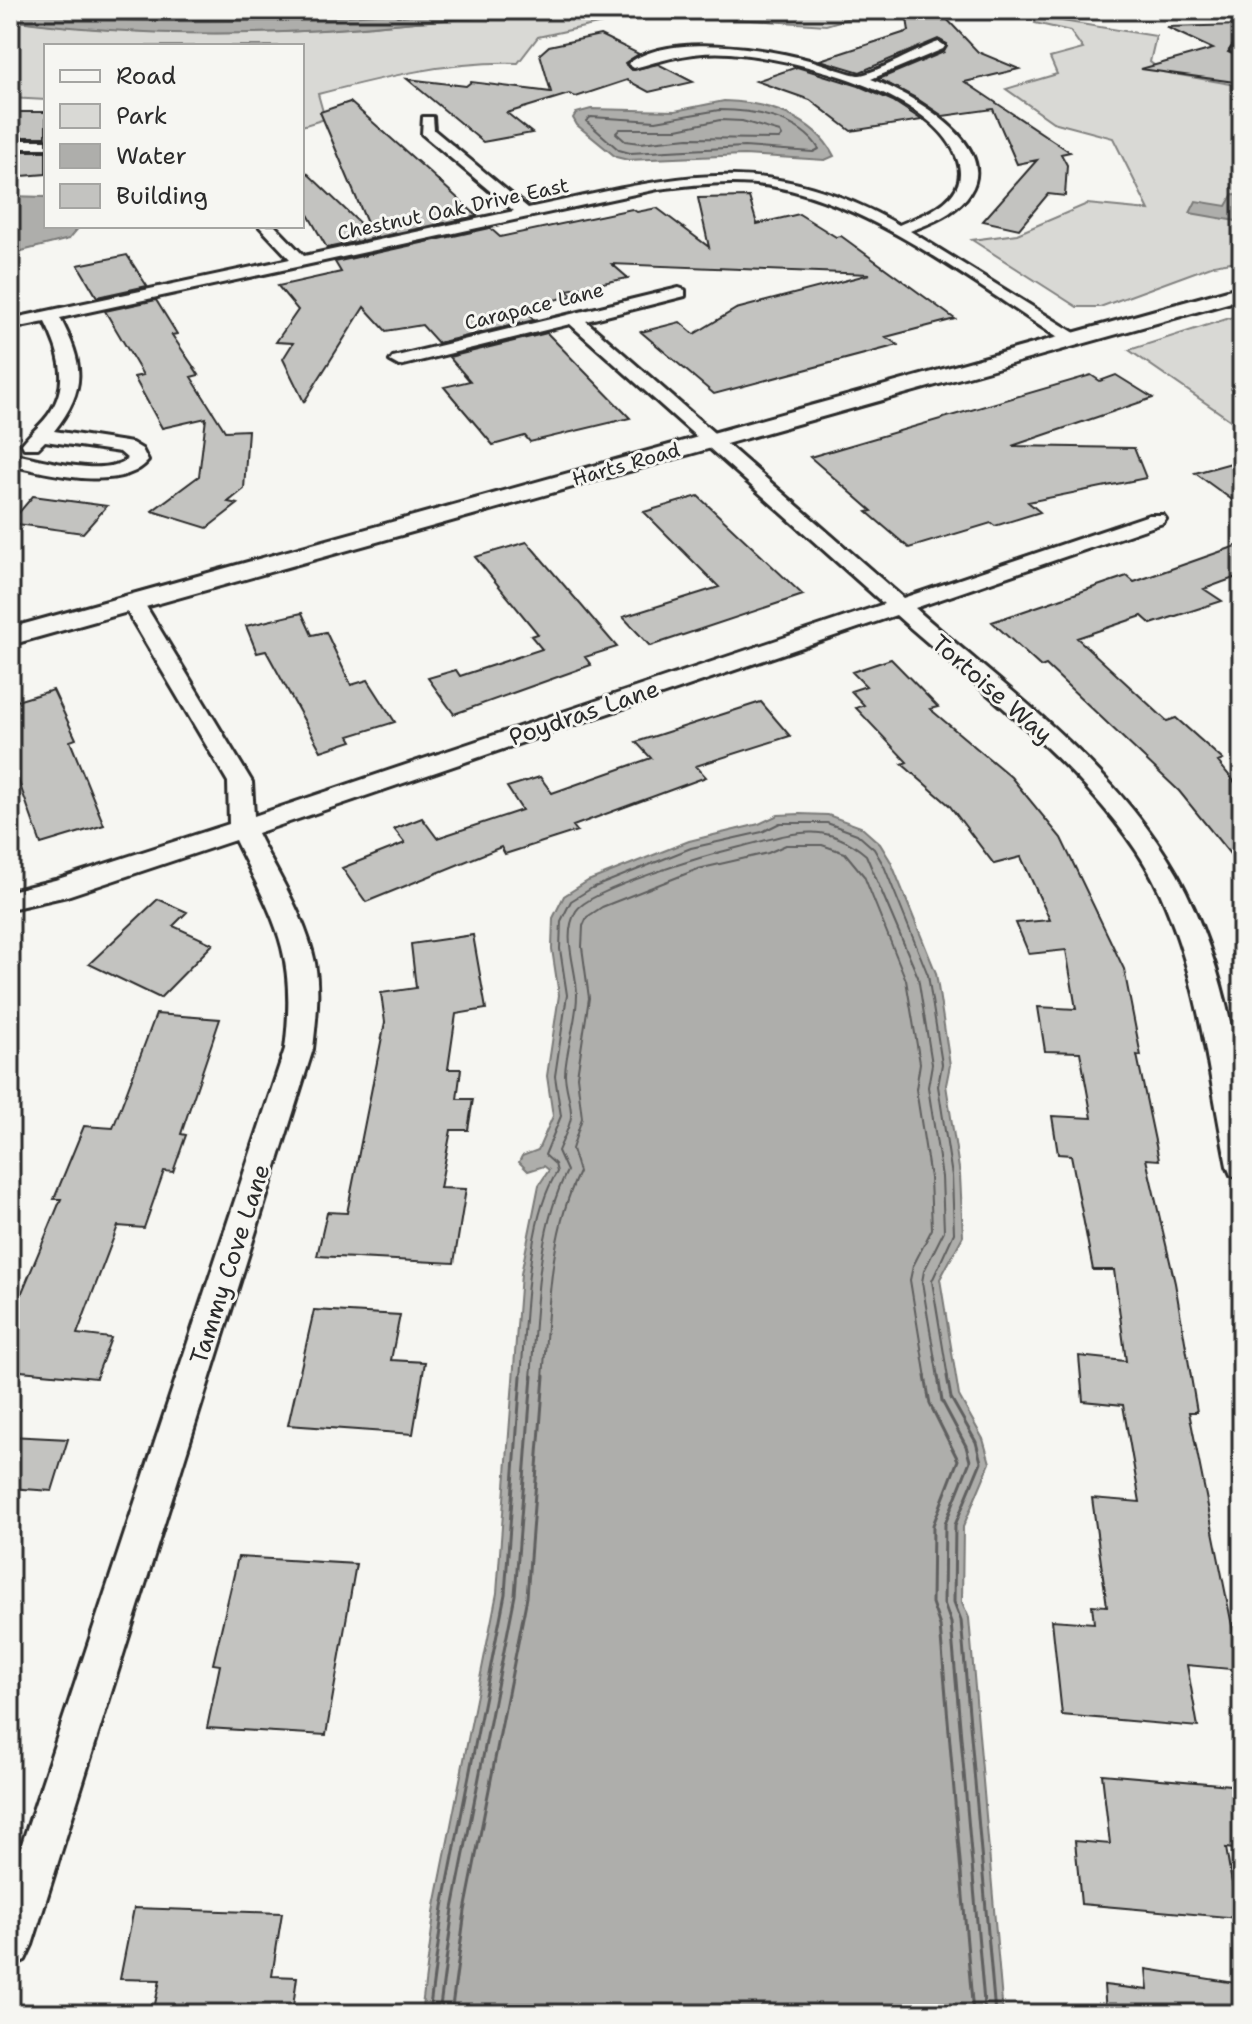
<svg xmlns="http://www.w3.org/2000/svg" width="1252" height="2024" font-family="'Shantell Sans',sans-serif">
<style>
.green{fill:#d9d9d5;stroke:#828280;stroke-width:2}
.water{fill:#aeaeab;stroke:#7a7a78;stroke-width:2}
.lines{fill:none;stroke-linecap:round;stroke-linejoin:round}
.shore-far1{stroke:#5f5f5e;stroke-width:2}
.shore{stroke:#5f5f5e;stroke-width:3}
.building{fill:#c3c3c0;stroke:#2b2b2b;stroke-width:2}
.minor-casing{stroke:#2b2b2b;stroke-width:6}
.tertiary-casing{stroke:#2b2b2b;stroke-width:6}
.minor{fill:#f6f6f2;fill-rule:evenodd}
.tertiary{fill:#f6f6f2;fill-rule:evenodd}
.labels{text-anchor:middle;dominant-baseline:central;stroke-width:6;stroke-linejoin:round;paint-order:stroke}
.far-street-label{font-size:20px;fill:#2b2b2b;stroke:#f6f6f2}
.street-label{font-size:24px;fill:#2b2b2b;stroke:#f6f6f2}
</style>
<rect width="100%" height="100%" fill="#f6f6f2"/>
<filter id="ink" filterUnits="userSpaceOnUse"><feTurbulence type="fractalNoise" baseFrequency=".0125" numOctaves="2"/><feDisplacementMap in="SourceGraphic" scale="16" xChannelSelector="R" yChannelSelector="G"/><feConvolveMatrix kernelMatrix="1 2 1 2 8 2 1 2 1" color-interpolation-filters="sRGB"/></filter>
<g filter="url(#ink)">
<path class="green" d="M10,10h422c-123,10 -246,15 -368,4 -17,-2 -41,2 -54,-4z
M561,10h315l-50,15 -149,-10 -47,2 -92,20 -20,26c-69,-2 -134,14 -200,31l7,25 -23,7v-80h-256v54l-36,-2v-78c131,17 263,17 394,3 53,-5 105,-5 157,-13z
M1037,17l119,19 -6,26 13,10 79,14v174l-28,5 -114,42h-23l-105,-67 45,-6 70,-30 62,6 -36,-72 -60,-16 -47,-33 51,-15 -7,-16 33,-9 -13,-18 -35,-8z
M1242,314v114l-113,-78z"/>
<path class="water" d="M432,10h129c-52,8 -104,8 -157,13 -131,14 -263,15 -394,-3v-8c39,1 77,6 116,8 102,4 204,-2 306,-10z
M724,101c42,1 90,16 110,55l-9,4 -81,-5 -116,5 -12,-3 -39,-32 -4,-7 3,-5 15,-4 84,2z
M1233,194l9,1v27l-52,-9 6,-12 30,5z
M10,196l36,1v29h34l-11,13 -59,15z
M800,814l28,1 33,12 19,17 11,18 45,111 14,92 -4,20 14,90 3,61 -23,43 19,117 24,43 7,24 -27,64 -1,75 7,16 34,396h-582l14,-108 62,-313 24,-319 18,-89 10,-15 -5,-4 -16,5 -9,-9 3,-6 16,-6 15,-34 -6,-40 12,-81 -7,-46 1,-31 11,-22 24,-15 101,-40 70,-17 19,-9z"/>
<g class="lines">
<path class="shore-far1" d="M393,10l4,6 101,-6
M719,110c34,0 81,8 100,39l-6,3 -69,-5 -114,6 -11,-3 -33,-29 5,-4 65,4z
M720,120l22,1 38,11 2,4 -3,3 -91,-1 -48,5 -15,-2 -9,-8 4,-4h57z
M521,1378c5,-58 5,-158 36,-206l-2,-8 -10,-9 16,-39 -6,-40 12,-81 -7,-46 1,-28 10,-20 21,-13 99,-40 71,-16 18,-9h47l30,11 17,15 10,17 44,109 14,89 -4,22 14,90 2,57 -22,48 16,97
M531,1378c6,-68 5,-145 36,-207l-9,-20c4,-10 12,-24 13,-34 1,-14 -6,-29 -6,-43 1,-26 12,-52 12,-79 0,-27 -16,-58 -1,-84 14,-22 135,-57 164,-64 48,-12 83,-29 126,8l52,122 14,87 -4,23 14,90 2,54 -20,40 -2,11 16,96
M543,1378c6,-68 6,-143 36,-206l-7,-23 10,-31 -5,-42 12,-78 -7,-51 1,-21 4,-9 15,-10 96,-38 70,-16 18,-8h36l23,8 19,23 42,104 14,83 -4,26 14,89 2,51 -19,37 -3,14 16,98"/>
<path class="shore" d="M925,1376l5,28 28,56 -25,65 -1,78 8,23 33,388
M938,1376l4,25 24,45 4,15 -25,63 -1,79 7,20 34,391
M947,1376l4,22 25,44 5,20 -26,63 -1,77 7,18 34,394
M429,2014l14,-107 62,-313 16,-218
M439,2014l14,-105 62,-314 17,-219
M451,2014l14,-103 62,-314 17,-221"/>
</g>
<path class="building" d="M943,15l35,37 41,17 -54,13 105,70 -9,2 6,11 -2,31 -17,-2 -29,35 -36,-8 54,-61 -20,4 -24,-55 -50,7 -27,-18 -37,-19 65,-27 3,-8 -9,-5 -78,33 -40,-12 89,-29 -2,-12z
M1242,25v19l-9,1 -5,7 14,6v25l-101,-14 72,-20 -47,-22z
M600,35l39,19 -14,9 7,7 26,-6 35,18 -44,10 -22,-12 -51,17 -7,-3 -62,19 25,20 -49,9 -76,-63 59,7 5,-4 80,10 -11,-38 9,-8z
M797,67l62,19 34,15 29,19 -71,11 -41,-31 -54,-19z
M350,102l78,69 49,45 -150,32 -25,-44v-36l70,67 -52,-123z
M18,112h28v25h-36v-15z
M10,151h36v23l-36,3z
M749,197l8,27 42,-10 37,23 5,-1 114,83 -69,18 12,8 -184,49 -73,-62 39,-10 14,12 42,-25 134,-35 -258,-10 16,14 -61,12 6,6 -53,11 14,13 -96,23 -16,-18 -36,6 -22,-24 -60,95 -21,-43 10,-16 -17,-1 22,-32 -20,-24 63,-14 -6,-10 155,-34 10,9 132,-28 5,3 20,-4 52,39 -11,-49z
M127,255l20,31 -50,11 -19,-32z
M156,300l21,34 -5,1 27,40 -8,2 34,54 23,-1 -4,59 -16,13 10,2 -31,24 -55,-17 47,-35 7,-58 -44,10 -28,-51 9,-2 -38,-64z
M547,333l83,85 -100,24 -5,-6 -32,9 -49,-58 26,-6 -21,-24z
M1091,375l9,6 16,-6 37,23 -141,48 122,2 12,30 -118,24 12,10 -45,14 -4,-3 -82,25 -42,-36 5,-1 -62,-54z
M1242,460v47l-47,-34z
M33,496l74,10 -24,27 -73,-10z
M698,496l105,99 -153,51 -27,-29 96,-30 -75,-75z
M527,542l90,105 -32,10 6,8 -137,49 -26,-36 28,-8 4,6 82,-27 -11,-13 7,-2 -63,-77z
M1242,544v31l-38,14 18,12 -71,23 -9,-8 -65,22 90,83 9,-3 47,42 -5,2 24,29v78l-63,-78 -133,-126 -5,2 -49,-45 135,-46 7,6z
M302,613l10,22 14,-3 25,53 17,-5 27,42 -46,14 3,5 -31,10 -55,-100 -9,2 -11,-27z
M891,659l47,48 -8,2 81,68 50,61 63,131 17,87 -4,-1 22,105 -13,-1 29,124 22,129h-8l52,258 -54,-5 11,62 -136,-12 -10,-95 42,3 -2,-18 15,1 -15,-108 48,4 -17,-97 -40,-4 -4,-45 47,5 -12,-91h-21l-22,-115 -13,-1 -6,-38 40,2 -12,-66 -35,-1 -7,-44 38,2 -10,-59 -37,4 -13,-31 34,-3 -29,-63 -27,7 -45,-59 -47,-41 5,-2 -51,-54 8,-3 -13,-14 15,-5 -14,-14z
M53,690l23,49 -6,2 34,84 -63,19 -31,-87v-54z
M761,702l29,34 -94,30 10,11 -133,49 4,5 -72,23 -4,-7 -135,55 -24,-34 63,-25 -11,-14 28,-11 15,20 85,-28 -15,-23 33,-10 12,16 99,-35 -15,-16z
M158,899l29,13 -14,14 40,18 -53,54 -71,-34z
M473,935l13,74 -30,5 -8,55h13l-4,30h16l-5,31h-17l-11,58 26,1 -12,74 -137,-7 10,-44 20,1 38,-191 -4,-29 35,-5 -5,-44z
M156,1014l64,5 -39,115 5,1 -13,37 -9,-1 -20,57 -26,-2 -41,108 34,4 -15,40 -86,-8v-49l51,-122h-7l30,-73 29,2z
M314,1310l86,5 -9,45 34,2 -12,72 -125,-9z
M10,1436l58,3 -16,52 -42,-3z
M238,1557l118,7 -30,171 -119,-7 13,-63 -7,-1z
M1102,1774l140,12v64l-16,-2 12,70 -157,-14 -6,-63 35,3z
M134,1908l148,5 -10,63 25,1 -5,37h-139l7,-34 -40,-1z
M1146,1969l96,15v30h-136l-2,-29 44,5z"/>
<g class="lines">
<g class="minor-casing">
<path id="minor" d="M939,42l6,4 -2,3 -72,30c47,18 156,81 78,134 -12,8 -26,13 -39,18l168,104 3,4 -3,4h-12c-84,-54 -188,-135 -285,-155 -41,-9 -82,-4 -123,1l-598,129c24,46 27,71 -6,113l78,12 10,6 6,12c-27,32 -102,12 -138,4v-10l4,-1c30,5 88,24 114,5l-8,-7 -75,-11 -7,7h-14l-2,-4c9,-12 21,-20 29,-33 19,-30 8,-61 -6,-89l-35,7v-10l280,-60 -31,-33h16l29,30 210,-45 -92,-77 1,-17h10l1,13 94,78c145,-30 233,-61 371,17 27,-11 71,-26 59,-64 -20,-68 -164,-103 -228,-108 -34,-3 -64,6 -96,15l-6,-4c40,-32 138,-16 185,-3 11,3 37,14 47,14 14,-1 60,-27 79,-33z
M1242,47v8l-11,-4 2,-3z
M10,140h36v8h-36z
M679,288l6,2v6l-99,25 317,277 246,-83h14l3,4 -3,4 -248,85c91,81 201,158 262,266 35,64 55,142 65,214 4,29 0,61 0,91l-11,-4 -4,-9c-18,-91 -28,-186 -66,-271 -46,-105 -180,-204 -265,-280l-639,218c20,41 49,84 58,130 5,29 1,57 -2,86l-281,896 -7,15 -15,7v-87l275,-831c12,-96 -9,-126 -50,-209l-168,56 -57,13v-18l45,-11 174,-56 -1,-42 -106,-179 11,-6 11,6 108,179 2,34 630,-212 -314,-280 -171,42 -9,-5 3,-4z"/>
</g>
<g class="tertiary-casing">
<path id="tertiary" d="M1242,286v13l-1232,346v-17z"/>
</g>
<use href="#minor" class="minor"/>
<use href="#tertiary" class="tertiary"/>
</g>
</g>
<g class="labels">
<g class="far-street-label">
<text transform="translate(453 209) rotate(-12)">Chestnut Oak Drive East</text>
<text transform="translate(534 306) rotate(-14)">Carapace Lane</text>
<text transform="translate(626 464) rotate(-16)">Harts Road</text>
</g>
<g class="street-label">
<text transform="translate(992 689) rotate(41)">Tortoise Way</text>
<text transform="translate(584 713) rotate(-19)">Poydras Lane</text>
<text transform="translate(230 1264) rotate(-72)">Tammy Cove Lane</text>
</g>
</g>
<rect width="1252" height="2024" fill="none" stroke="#f6f6f2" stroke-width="40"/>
<rect x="20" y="20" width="1212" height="1984" fill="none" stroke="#2b2b2b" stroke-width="3" filter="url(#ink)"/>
<rect x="44" y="44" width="260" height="184" fill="#f6f6f2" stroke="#a5a5a2" stroke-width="2"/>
<rect x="60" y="70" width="40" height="12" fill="#f6f6f2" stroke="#a5a5a2" stroke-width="2"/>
<text x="116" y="84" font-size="24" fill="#2b2b2b">Road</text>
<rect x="60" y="104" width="40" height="24" fill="#d9d9d5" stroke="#a5a5a2" stroke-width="2"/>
<text x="116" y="124" font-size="24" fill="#2b2b2b">Park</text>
<rect x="60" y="144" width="40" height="24" fill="#aeaeab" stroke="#a5a5a2" stroke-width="2"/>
<text x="116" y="164" font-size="24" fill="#2b2b2b">Water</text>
<rect x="60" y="184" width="40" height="24" fill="#c3c3c0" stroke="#a5a5a2" stroke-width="2"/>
<text x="116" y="204" font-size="24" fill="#2b2b2b">Building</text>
</svg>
